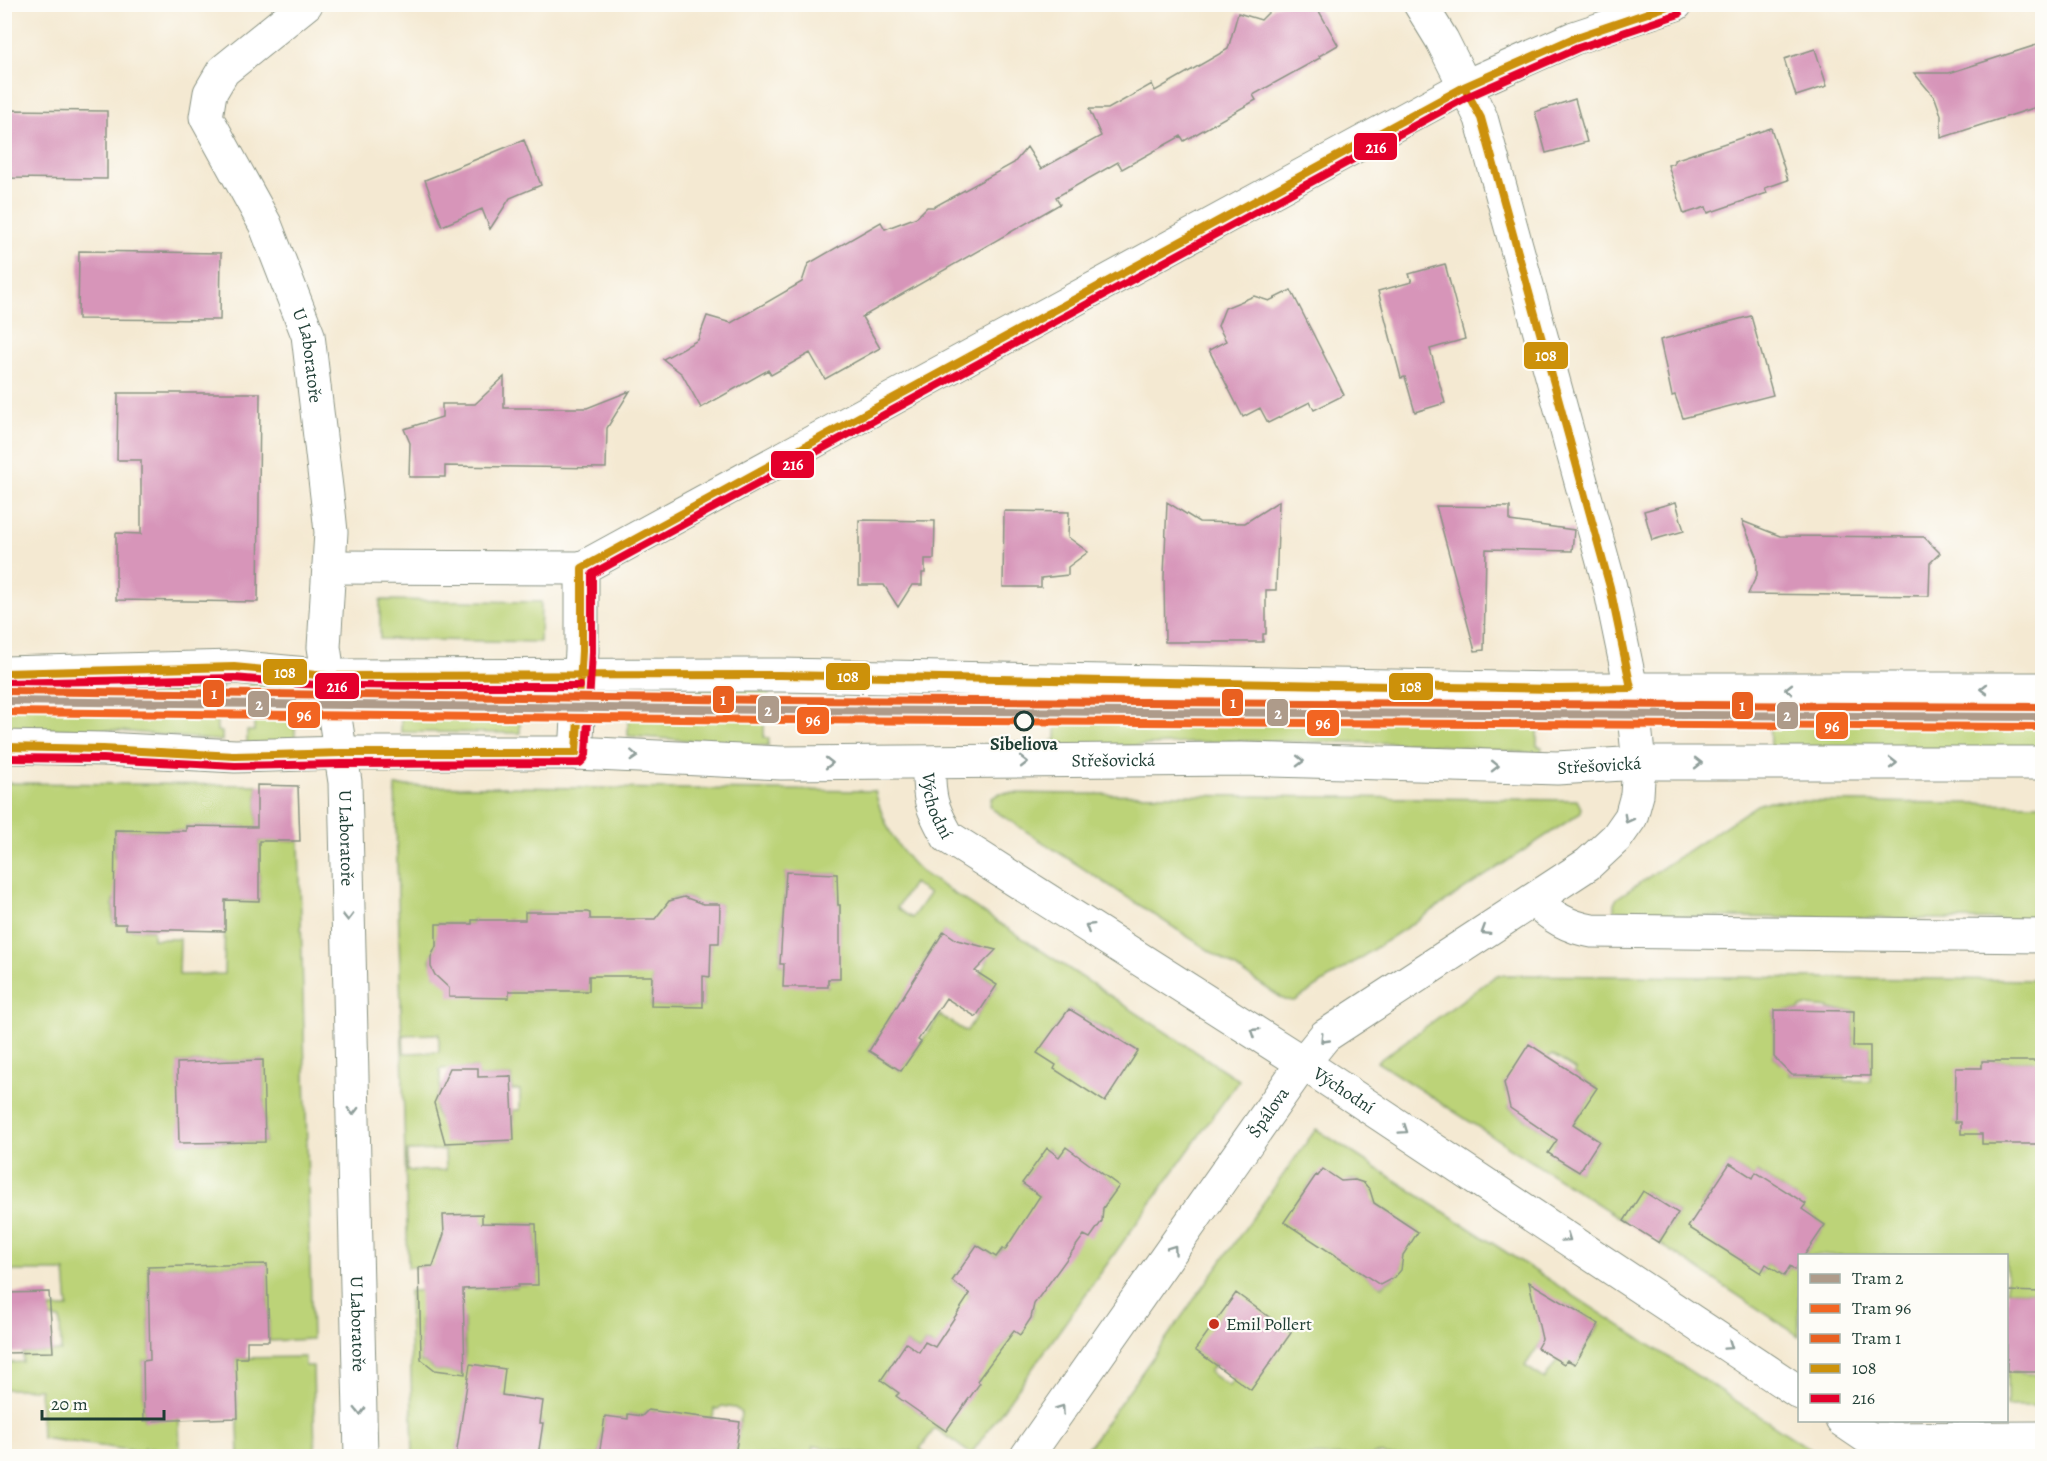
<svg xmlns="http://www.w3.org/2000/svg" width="2047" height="1461" font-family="Alegreya,serif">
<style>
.green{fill:#bcd378;stroke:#6e8856;stroke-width:1.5;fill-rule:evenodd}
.building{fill:#d795b9}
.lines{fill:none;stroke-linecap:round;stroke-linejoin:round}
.minor-casing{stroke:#8a9383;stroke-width:35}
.tertiary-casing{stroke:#8a9383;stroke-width:35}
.minor{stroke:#fff;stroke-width:33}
.tertiary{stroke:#fff;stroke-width:33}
.bus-1-casing{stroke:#fdfcf7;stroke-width:12}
.bus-2-casing{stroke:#fdfcf7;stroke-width:12}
.bus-1{stroke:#cc910a;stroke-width:8}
.bus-2{stroke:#e4002b;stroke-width:8}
.tram-1-casing{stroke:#fdfcf7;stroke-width:12}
.tram-2-casing{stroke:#fdfcf7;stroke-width:12}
.tram-3-casing{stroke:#fdfcf7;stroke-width:12}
.tram-1{stroke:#ae9b8a;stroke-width:8}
.tram-2{stroke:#f26522;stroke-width:8}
.tram-3{stroke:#e96020;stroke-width:8}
.oneway{stroke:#8f9e9a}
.stop-dot{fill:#fdfcf7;stroke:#1f3d34;stroke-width:3}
.poi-dot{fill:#c8321e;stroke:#fdfcf7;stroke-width:2}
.labels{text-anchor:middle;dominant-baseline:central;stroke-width:4.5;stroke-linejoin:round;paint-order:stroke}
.street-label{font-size:18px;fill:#1f3d34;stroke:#fdfcf7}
.stop-label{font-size:18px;font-weight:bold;fill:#1f3d34;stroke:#fdfcf7}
.poi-label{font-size:18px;fill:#1f3d34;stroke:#fdfcf7;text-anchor:start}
.line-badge{stroke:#fdfcf7;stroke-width:2}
.badge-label{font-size:16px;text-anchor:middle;font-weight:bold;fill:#fff}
</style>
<rect width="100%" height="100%" fill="#fdfcf7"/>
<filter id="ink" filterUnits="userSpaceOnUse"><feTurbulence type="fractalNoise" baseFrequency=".0167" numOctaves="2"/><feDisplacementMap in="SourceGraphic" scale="12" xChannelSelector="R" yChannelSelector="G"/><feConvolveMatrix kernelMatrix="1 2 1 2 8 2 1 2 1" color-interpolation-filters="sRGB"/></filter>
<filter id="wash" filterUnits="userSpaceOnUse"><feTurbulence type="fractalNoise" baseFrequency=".008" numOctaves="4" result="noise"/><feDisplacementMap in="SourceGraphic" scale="24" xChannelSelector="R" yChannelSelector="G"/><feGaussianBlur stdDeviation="1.35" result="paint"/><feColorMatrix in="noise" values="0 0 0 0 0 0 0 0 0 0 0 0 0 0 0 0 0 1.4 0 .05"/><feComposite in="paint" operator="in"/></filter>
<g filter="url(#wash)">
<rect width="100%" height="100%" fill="#f4e9d2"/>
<path class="green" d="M380,600l161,2 -1,40 -160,-3z
M222,684v8l-6,2 1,37 5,1v9l-112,-11 -105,-1v-35l120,1z
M249,684h46v60h-48v-13h7v-35l-5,-1z
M769,685v12l-4,1 -1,39 5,2 -1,7 -140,-10 1,-43z
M1051,687l242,18 122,3 127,-11v9h-4l-1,40 5,1 -1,7 -127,-11 -185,-2 -178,9v-9l5,-1 1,-38 -5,-2z
M401,695h119v38l-119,-1z
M1769,710l273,3v38l-272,-4z
M5,783l252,2v42l-71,-1v5l-71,-1 -1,27h12v43h-13v23l13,1 1,5 26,1v9h27l-1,36 45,-1 1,-74 34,1v-60h40l13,498 -43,2 -2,-77 -119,3 2,93 -7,1 1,59 35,-1 1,34 -36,-5 -1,4 -101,-14 -2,-49h-35l-1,-26 19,-1v-9l38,-2 -1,-32 -10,-1v-10h18l-3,-37h-60zM263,1060l2,82 -85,1 -2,-80z
M395,786l480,5c8,33 22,58 46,81l318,208 -268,374 -36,-26 -15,21 10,7h-53l-64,-10 -2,10h-76l6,-43 -6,-5 -13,-2 -4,3h-4l-1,9h-51l-5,-7 -9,-1 -6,6 -13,-2 -1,5 -23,-2 -6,39h-61l5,-33h-3l2,-22 -40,-6 -37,6 -9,55h-43l-4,-165 108,-4 1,-2 20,-1 -2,-60 -54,-1v-9l-38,1v22c-8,7 -6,20 -1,29l-35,1zM786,873l51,1 1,31h2l-1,74h-11v8l-48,-23zM913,883l16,11 -17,24 -15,-10zM684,897l10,3 4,4h22l-1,38 -8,1 -2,34 -6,-1v31l-52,-1 1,-30 15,-73 8,-5zM525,912l65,1 -1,78h-80l-74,-16 -5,-15 6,-13 1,-23h35v-4h3l32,14v-14h3l1,4h14zM944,932l19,12 1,-2c11,2 22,8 24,18l-8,14 17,11 -31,47 -26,-17 -39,56 -32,-20 37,-58 24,-24 -7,-6zM1069,1009l43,24v3l23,13v1l-81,19 2,-4 -18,-12zM439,1034v18l-35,1 -1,-18zM477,1068l1,9 33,-1 1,14h8v20h-7v30l-55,2 -19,-23 -4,-8v-10l5,-11v-21zM1047,1148l12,9 7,-9 53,38 -17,24 -64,-11 2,-3 -18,-13zM445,1150l1,20 -39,1v-20zM977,1245l19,12 6,-9 6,4 26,56 -3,10 -16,12 -16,21 -30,-21 -1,-33 2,-3 -18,-13zM464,1319l1,35 -3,20 -27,-4 -11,-8h-3l-1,-42zM925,1342l7,3 47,36 -35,49 -47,-34 2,-3 -18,-13 25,-37 13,8z
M1000,793l577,7 4,8 -2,6 -284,187 -10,-1 -293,-191 -2,-4 2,-7z
M1769,801l273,3v116l-423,-4 -5,-5v-7l3,-6 140,-93z
M1497,975l545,5v81h-59l-1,7 -27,54h6l21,12 60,10v148l-35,-1 -1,-35 -202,-1 21,-30 -23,-16 3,-5 -48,-32 -4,6 -23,-15 -30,45 4,3 7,30 50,32 5,-9 18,12 6,-10 5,3 4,-6v73l-140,-93 19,-30 -34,-22 -20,30 -247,-159zM1807,1006l22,2v2l25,1 -1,35 17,1v34h-25l-1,-5 -55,-1v-11h-8l-7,-7v-46l25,-1 1,-2zM1552,1055l24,15 -2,3 23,15 -24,36 26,17 -20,31 -30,-19 8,-13 -49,-33 6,-9 -8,-5 -2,-10z
M1316,1129l505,327h-345l-2,-2h-9l-3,2h-77l-2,-2h-9l-2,2h-290zM1316,1175l30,9 3,-4c11,-1 19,5 23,15l-3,4 49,33c-5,7 -15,17 -16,25 -1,5 1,9 -2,14 -4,8 -12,8 -18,15l-97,-64zM1566,1304l33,21 -24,39 -8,-4h-10l-12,19 -20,-13zM1195,1350l39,28 -5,8 -20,-14 6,-8z
M305,1357v9h8l2,90h-76l-3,-98z
M2040,1364h2v42h-35v-34l33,3z"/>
<g id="blocks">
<path class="building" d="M1283,4h32l23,41 -19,11 1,2 -67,37 3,5 -72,41 -3,-5 -59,33 -4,-7 -62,35 4,7 -198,113 18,31 -55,31 -15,-26 -39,22 -3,-5 -67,38 -19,-34 -19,-15 35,-19 9,-24 24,7 71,-41 6,-18 73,-42 4,7 32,-12 10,-10h7l80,-44 13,-16 14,22 60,-33 -12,-27h19l44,-25 3,7 73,-42 10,-36 23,7 14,-14z
M2043,43v62l-102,33v-23l-6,-17 -21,-25h35z
M1815,49l12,37 -31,10 -12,-37z
M1575,99l12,43 -41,11 -11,-41z
M4,110l103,1v68l-103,-1z
M1771,128l17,52 -23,8 2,5 -59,20 -2,-6 -22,7 -16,-49 6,-2v-3z
M524,140l17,45 -31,13 -20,31 -8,-20 -40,17 -17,-46z
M79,251l142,2 -1,67 -142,-1z
M1445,264l20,75 -35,10 15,54 -30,9 -10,-35 -4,1 -23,-87 34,-9 -3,-8z
M1291,290l53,105 -30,15 -4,-8 -42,21 -8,-15 -17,9 -34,-67 17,-9 -8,-15 7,-18 29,-12 15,5z
M1751,316l22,79 -90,23 -8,-23 -3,1 -12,-56z
M504,377v31h83l43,-17 -23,37 -1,40 -161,-2v11h-36l1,-34 -6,-14 38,-12v-13h33z
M118,393h142l-2,209 -142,-2v-67l25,1v-74h-24z
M1279,501l-3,89h-10v44h-3v8h-98l-1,-65 3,-75 32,20 46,1z
M1676,502l8,29 -32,9 -8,-29z
M1436,506l74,1v14l64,9 -2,21 -86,-2 -2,101 -9,1z
M1004,511l65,1 -1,25 20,15 -20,15v8l-27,3v9h-38z
M859,520l76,1 -1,38h-9v14h-3v12h-10l-14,22 -14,-22h-25z
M1742,521l38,15 144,1 16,16 -10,10 -1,33 -181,-2 9,-19v-19z
M257,785l41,1 2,55h-41v60l-34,-1v31l-99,-2v-5h-12l1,-94 71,1v-5l71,1z
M786,872l51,2 1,31h2v74h-12v8h-45l1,-23h-4z
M684,897l19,7h17l-1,39h-8l-1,34 -7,-1v31l-52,-1 1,-30h-63v15h-80v7l-60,-1v-9l-14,-13 -4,-8v-10l5,-11v-22h36v-4h53v-8h62l3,1v6h65l14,-18z
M944,931l13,9 39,10 -21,21 22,14 -21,32 -30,-19 -28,42 3,2 -20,29 -32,-20z
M1069,1009l69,42 -33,51 -51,-33 2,-4 -19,-12z
M1774,1010l80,1 -1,35h17v30l-78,-1 -18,-18z
M1529,1044l68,44 -24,36 26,17 -20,31 -31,-19 9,-13 -47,-32 -6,-25z
M263,1060l2,82 -86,1 -2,-80z
M1982,1061h61v83h-61v-10h-21v-12h-6l1,-54h26z
M450,1068h28v9l33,-1 3,64 -69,3 -11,-40z
M1066,1147l53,39 -16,22 -1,13 -12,17 -6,-3 -50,69 -3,14 -11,17 -6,-4 -37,50 3,2 -34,48 -50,-35 3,-3 -18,-13 25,-37 13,9 6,-10 10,5 35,-53 -18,-13 25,-36 19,12 7,-9 2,2 35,-54 -18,-13 25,-35 12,9z
M1730,1163l23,15 3,-6 50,32 -4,5 23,16 -21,31h-4v7l-5,7 -5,-4 -6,10 -18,-12 -5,9 -73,-46z
M1323,1169l18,12 14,-1 9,3 6,7 4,13 44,29 -15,23 -2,15 -6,7 -15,8 -96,-63 32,-47 2,1z
M1643,1191l35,22 -19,30 -35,-22z
M482,1214v9l54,1 2,61h-20v2l-55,2 2,85 -30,-4 -14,-11 -2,-92 14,-1 11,-32 -1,-19z
M267,1264l2,77h-22v17h-11l2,60 -94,3 -1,-60 7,-1 -2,-93z
M1529,1282l70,42 -24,40 -8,-4 -3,4 -27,-16 5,-9z
M2007,1291l36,1v72h-3v8h-33z
M49,1292l4,60 -49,1v-60z
M1236,1293l55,40 -40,57 -56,-40z
M470,1364l35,5 -3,26 41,6 -3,22h3l-5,33h-82z
M648,1410l92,12 -5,34h-136l6,-40 23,3v-5l14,2z"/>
</g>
</g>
<g filter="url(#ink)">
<use href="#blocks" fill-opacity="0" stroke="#8a9383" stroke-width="1.5"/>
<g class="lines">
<g class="minor-casing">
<g id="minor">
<path id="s1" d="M306,4l-83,67 -13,22 -4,24 59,107 43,111 21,178 2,19 -7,115 21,135 16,674"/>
<path d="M329,567l253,1"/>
<path d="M576,753l6,-102v-83l882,-481 110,-49 102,-34"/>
<path id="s2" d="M929,763c-1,35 2,44 19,74l355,226 497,330"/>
<path d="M1535,900c16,17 33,27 57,31l450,5"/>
<path d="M1842,1420l28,19"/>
<path d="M1870,1439l172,-1"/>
<path id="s3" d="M1027,1456l276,-393 22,-27 263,-172 29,-27 14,-20 6,-22 2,-32 -8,-75 -21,-101 -129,-469 -39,-78 -22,-36"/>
</g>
</g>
<g class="tertiary-casing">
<g id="tertiary">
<path d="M4,673l230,-6 94,9 452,-1 776,14h486"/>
<path id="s4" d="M4,747l99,2 132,7 106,-3h235l205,10 460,-4 316,9 82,-5h403"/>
</g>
</g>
<use href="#minor" class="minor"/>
<use href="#tertiary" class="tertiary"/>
<g class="bus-1-casing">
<path id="bus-1" d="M4,673l230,-6 94,9 452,-1 776,14 75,-1 -21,-101 -129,-469 -17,-31
M4,747l99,2 132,7 106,-3h235l6,-102v-83l882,-481 110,-49 100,-34"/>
</g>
<g class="bus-2-casing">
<path id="bus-2" d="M4,683l230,-5 94,8h252
M4,758l99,1 132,7 106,-2 239,-1 4,-4 2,-5 6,-102v-78l877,-478 109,-48 101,-34"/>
</g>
<use href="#bus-1" class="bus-1"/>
<use href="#bus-2" class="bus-2"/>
<g class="tram-1-casing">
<path id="tram-1" d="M4,701l776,9 1262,7"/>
</g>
<g class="tram-2-casing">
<path id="tram-2" d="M4,712l776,8 1262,7"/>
</g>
<g class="tram-3-casing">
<path id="tram-3" d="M4,691l776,9 1262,7"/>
</g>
<use href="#tram-1" class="tram-1"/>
<use href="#tram-2" class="tram-2"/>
<use href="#tram-3" class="tram-3"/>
</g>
<defs><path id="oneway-chevron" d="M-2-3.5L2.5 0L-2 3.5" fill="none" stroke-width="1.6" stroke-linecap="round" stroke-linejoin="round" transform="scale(1.5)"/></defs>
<g class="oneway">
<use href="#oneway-chevron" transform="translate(1789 689) rotate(-180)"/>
<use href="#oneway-chevron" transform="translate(1984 689) rotate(-180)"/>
<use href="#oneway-chevron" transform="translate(634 756) rotate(3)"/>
<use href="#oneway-chevron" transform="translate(1300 761) rotate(1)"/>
<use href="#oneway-chevron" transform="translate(1024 762)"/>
<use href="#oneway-chevron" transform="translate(829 763)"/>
<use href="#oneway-chevron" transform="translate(1698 763)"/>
<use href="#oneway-chevron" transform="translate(1893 763)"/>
<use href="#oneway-chevron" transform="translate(1495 766) rotate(1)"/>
<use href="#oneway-chevron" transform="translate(1628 819) rotate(118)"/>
<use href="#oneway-chevron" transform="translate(348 917) rotate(89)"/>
<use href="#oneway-chevron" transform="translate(1089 927) rotate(-148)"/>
<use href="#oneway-chevron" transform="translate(1485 931) rotate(148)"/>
<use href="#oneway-chevron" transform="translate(1254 1032) rotate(-147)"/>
<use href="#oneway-chevron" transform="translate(1324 1039) rotate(134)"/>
<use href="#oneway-chevron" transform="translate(353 1111) rotate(89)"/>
<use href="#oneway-chevron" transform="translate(1404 1130) rotate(34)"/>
<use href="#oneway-chevron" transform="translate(1567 1238) rotate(34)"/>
<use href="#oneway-chevron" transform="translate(1173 1249) rotate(-55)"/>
<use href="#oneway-chevron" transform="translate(1729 1346) rotate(34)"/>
<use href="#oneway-chevron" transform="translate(1061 1409) rotate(-55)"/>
<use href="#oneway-chevron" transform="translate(360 1411) rotate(89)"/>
</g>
</g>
<circle class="stop-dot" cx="1024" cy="721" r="9"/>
<circle class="poi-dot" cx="1214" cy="1324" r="6"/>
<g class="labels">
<g class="street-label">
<text stroke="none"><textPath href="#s1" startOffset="418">U Laboratoře</textPath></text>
<text stroke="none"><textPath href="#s4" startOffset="1110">Střešovická</textPath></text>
<text stroke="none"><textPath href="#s4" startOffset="1596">Střešovická</textPath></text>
<text stroke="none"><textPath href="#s2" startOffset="44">Východní</textPath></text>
<text stroke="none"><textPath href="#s1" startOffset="904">U Laboratoře</textPath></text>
<text stroke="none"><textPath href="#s2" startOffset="548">Východní</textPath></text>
<text stroke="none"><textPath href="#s3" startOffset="420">Špálova</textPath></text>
<text stroke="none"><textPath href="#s1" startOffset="1390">U Laboratoře</textPath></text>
</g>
<g class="stop-label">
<text x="1024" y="744">Sibeliova</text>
</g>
<g class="poi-label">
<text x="1226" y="1324">Emil Pollert</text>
</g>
</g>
<g class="line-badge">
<rect x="1353" y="132" width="45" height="29" rx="6" fill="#e4002b"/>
<rect x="1523" y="341" width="46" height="29" rx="6" fill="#cc910a"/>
<rect x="770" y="450" width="45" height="29" rx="6" fill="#e4002b"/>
<rect x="262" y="658" width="46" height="28" rx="6" fill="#cc910a"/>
<rect x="825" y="662" width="46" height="29" rx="6" fill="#cc910a"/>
<rect x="314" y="672" width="46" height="28" rx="6" fill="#e4002b"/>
<rect x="1388" y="672" width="46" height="29" rx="6" fill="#cc910a"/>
<rect x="202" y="679" width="23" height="29" rx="6" fill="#e96020"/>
<rect x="712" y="685" width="23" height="29" rx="6" fill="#e96020"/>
<rect x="1221" y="688" width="23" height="29" rx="6" fill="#e96020"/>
<rect x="247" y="690" width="23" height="28" rx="6" fill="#ae9b8a"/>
<rect x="1731" y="691" width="23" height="29" rx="6" fill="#e96020"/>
<rect x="757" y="695" width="23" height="29" rx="6" fill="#ae9b8a"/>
<rect x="1266" y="698" width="23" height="29" rx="6" fill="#ae9b8a"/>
<rect x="287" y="701" width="34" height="28" rx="6" fill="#f26522"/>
<rect x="1776" y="701" width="23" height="29" rx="6" fill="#ae9b8a"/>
<rect x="796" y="706" width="34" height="29" rx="6" fill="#f26522"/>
<rect x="1306" y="709" width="34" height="28" rx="6" fill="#f26522"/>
<rect x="1815" y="711" width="34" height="29" rx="6" fill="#f26522"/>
</g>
<g class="badge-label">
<text x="1376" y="153">216</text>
<text x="1546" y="361">108</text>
<text x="793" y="470">216</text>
<text x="285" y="678">108</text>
<text x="848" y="682">108</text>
<text x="337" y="692">216</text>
<text x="1411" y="692">108</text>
<text x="214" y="699">1</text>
<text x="723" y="705">1</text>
<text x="1233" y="708">1</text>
<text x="259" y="710">2</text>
<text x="1742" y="711">1</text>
<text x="768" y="716">2</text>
<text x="1278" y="719">2</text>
<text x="304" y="721">96</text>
<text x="1787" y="721">2</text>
<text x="813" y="726">96</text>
<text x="1323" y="729">96</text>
<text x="1832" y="732">96</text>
</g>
<rect width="2047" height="1461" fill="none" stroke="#fdfcf7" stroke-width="24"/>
<rect x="1798" y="1254" width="210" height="168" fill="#fdfcf7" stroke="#a4b0a9" stroke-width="1.5"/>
<rect x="1810" y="1274" width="30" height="9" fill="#ae9b8a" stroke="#a4b0a9" stroke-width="1.5"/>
<text x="1852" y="1284" font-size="18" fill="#1f3d34">Tram 2</text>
<rect x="1810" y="1304" width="30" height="9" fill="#f26522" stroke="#a4b0a9" stroke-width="1.5"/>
<text x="1852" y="1314" font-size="18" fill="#1f3d34">Tram 96</text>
<rect x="1810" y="1334" width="30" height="9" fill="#e96020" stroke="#a4b0a9" stroke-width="1.5"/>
<text x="1852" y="1344" font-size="18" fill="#1f3d34">Tram 1</text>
<rect x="1810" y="1364" width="30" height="9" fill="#cc910a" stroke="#a4b0a9" stroke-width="1.5"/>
<text x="1852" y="1374" font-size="18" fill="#1f3d34">108</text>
<rect x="1810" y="1394" width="30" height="9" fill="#e4002b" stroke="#a4b0a9" stroke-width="1.5"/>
<text x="1852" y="1404" font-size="18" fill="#1f3d34">216</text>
<path d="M42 1410v9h122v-9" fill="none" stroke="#1f3d34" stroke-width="3"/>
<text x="51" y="1410" font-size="18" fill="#1f3d34" stroke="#fdfcf7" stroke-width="4.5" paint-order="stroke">20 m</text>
</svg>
